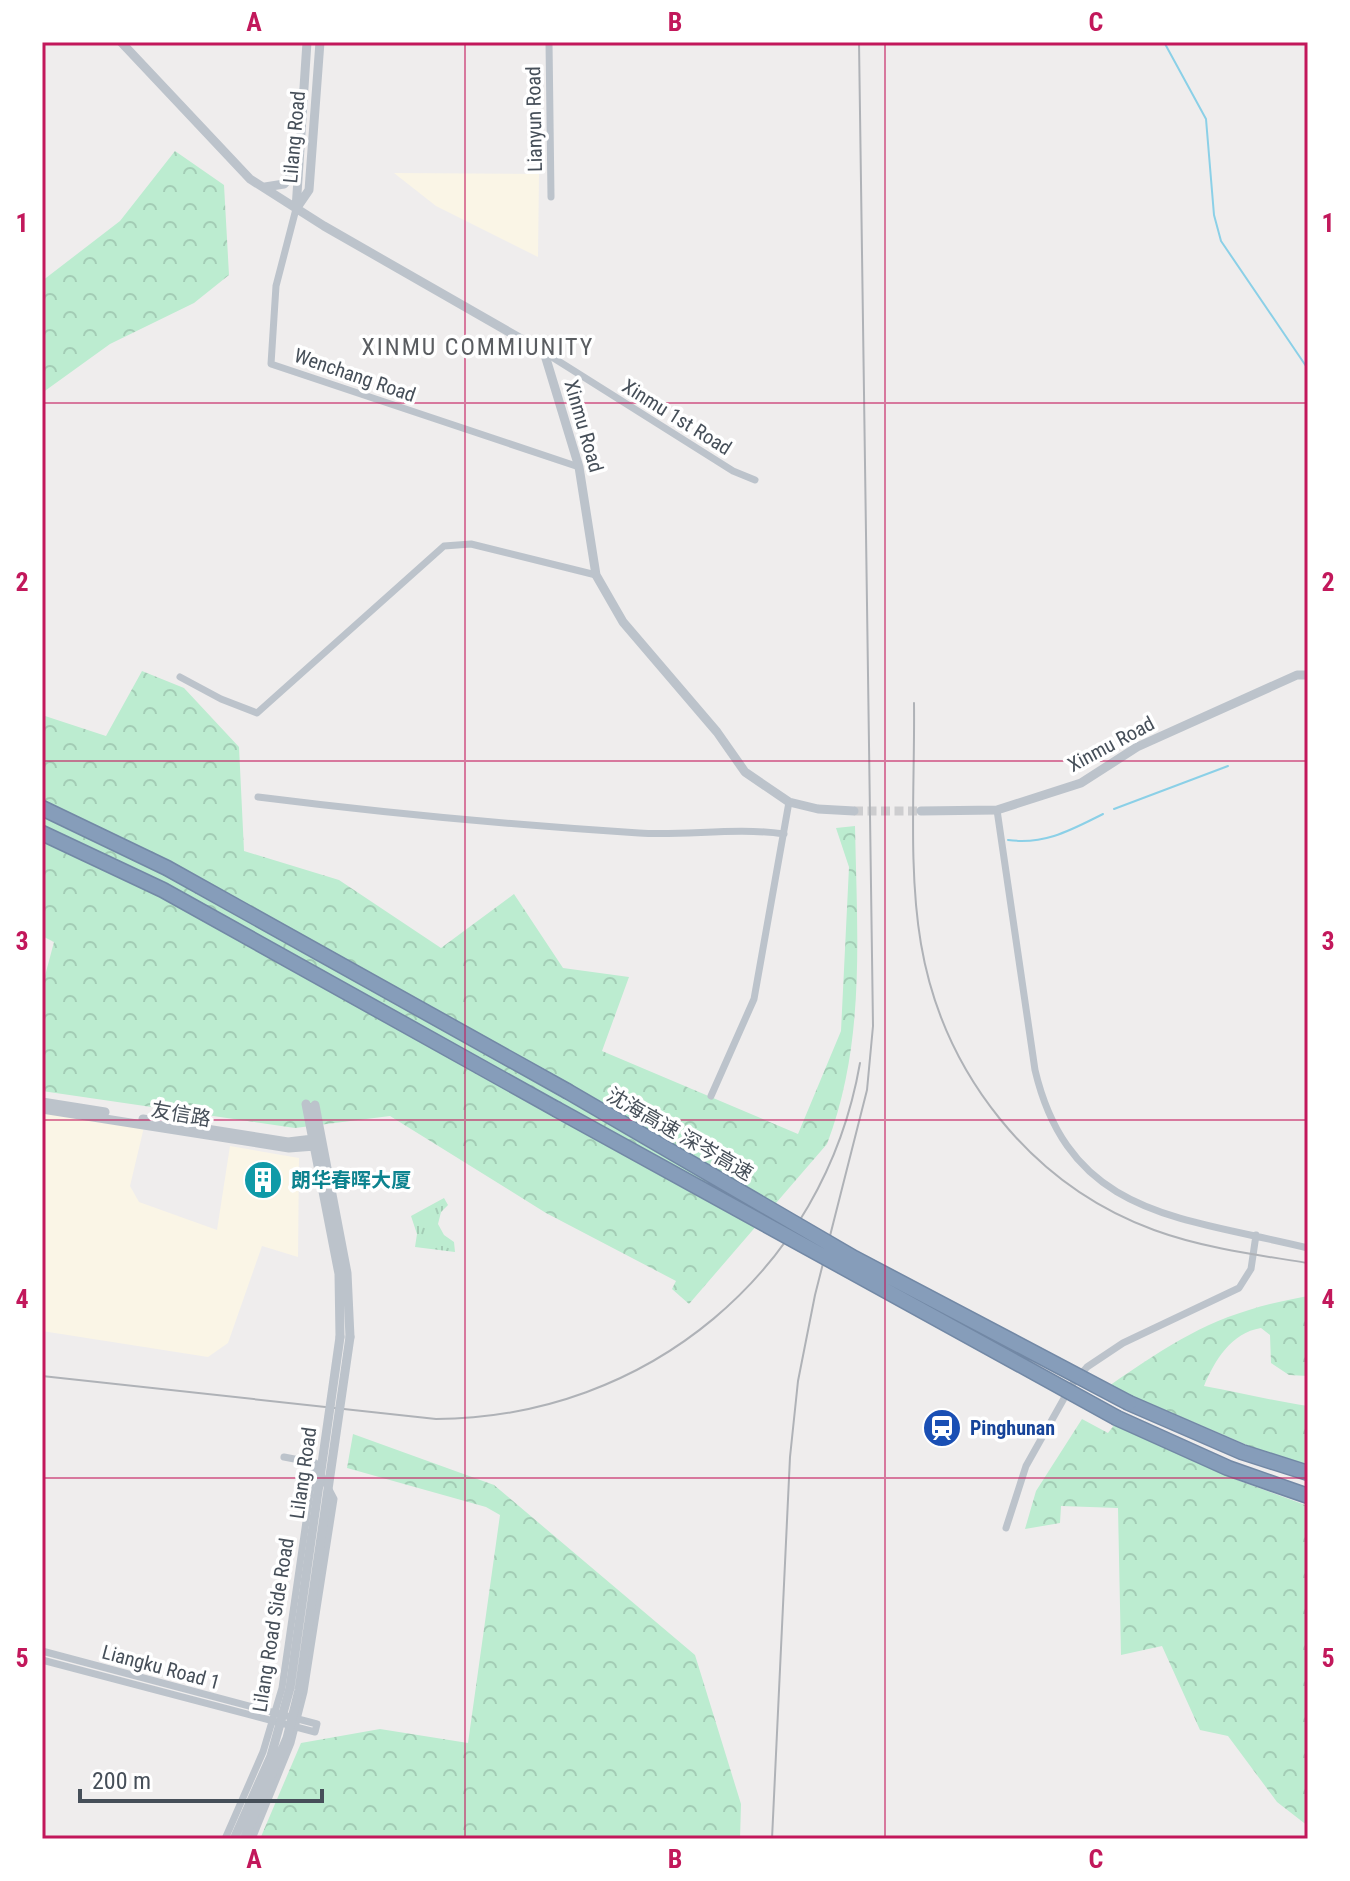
<svg xmlns="http://www.w3.org/2000/svg" width="1350" height="1881" font-family="'Roboto Condensed','Noto Sans SC',sans-serif">
<style>
.commercial{fill:#faf5e6}
.grass{fill:url(#grass-tufts)}
.forest{fill:url(#forest-crowns)}
.lines{fill:none;stroke-linecap:round;stroke-linejoin:round}
.stream{stroke:#8bd0e7;stroke-width:2}
.tertiary-tunnel{stroke:#cdcdcf;stroke-width:9;stroke-dasharray:9 4.5;stroke-linecap:butt}
.motorway-casing{stroke:#7288a5;stroke-width:17}
.minor{stroke:#bcc3cb;stroke-width:7}
.tertiary{stroke:#bcc3cb;stroke-width:9}
.motorway{stroke:#869dba;stroke-width:14}
.rail{stroke:#afb2b7;stroke-width:2}
.motorway-bridge-casing{stroke:#7288a5;stroke-width:17;stroke-linecap:butt}
.tertiary-bridge{stroke:#bcc3cb;stroke-width:9}
.motorway-bridge{stroke:#869dba;stroke-width:14}
.grid{fill:none;stroke:#c2185b;stroke-width:2;stroke-opacity:0.55}
.labels{text-anchor:middle;dominant-baseline:central;stroke-width:7;stroke-linejoin:round;paint-order:stroke}
.street-label{font-size:20px;fill:#464f59;stroke:#fff}
.culture-label{font-size:20px;font-weight:bold;fill:#0d838f;stroke:#fff;text-anchor:start}
.transit-label{font-size:20px;font-weight:bold;fill:#164399;stroke:#fff;text-anchor:start}
.quarter-label{font-size:24px;letter-spacing:2px;fill:#5a5d61;stroke:#fff}
.neatline{fill:none;stroke:#c2185b;stroke-width:3}
.grid-label{font-size:26px;text-anchor:middle;font-weight:bold;fill:#c2185b}
</style>
<defs>
<pattern id="grass-tufts" width="24" height="20" patternUnits="userSpaceOnUse" patternTransform="scale(2)"><rect width="24" height="20" fill="#bcecd0"/><path d="M3 7l-1-3M5 7V3M7 7l1-3M15 17l-1-3M17 17v-4M19 17l1-3" fill="none" stroke="#a3ccb5"/></pattern>
<pattern id="forest-crowns" width="20" height="18" patternUnits="userSpaceOnUse" patternTransform="scale(2)"><rect width="20" height="18" fill="#bcecd0"/><path d="M2 6a3 3 0 1 1 6 0M12 15a3 3 0 1 1 6 0" fill="none" stroke="#a3ccb5"/></pattern>
</defs>
<rect width="100%" height="100%" fill="#efeded"/>
<path class="commercial" d="M394,173l145,1 -1,83 -102,-51z
M42,1109l102,18 -14,59 9,16 78,28 13,-84 69,12 -1,99 -36,-11 -34,97 -20,14 -166,-26z"/>
<path class="grass" d="M444,1198l4,7 -7,7 -3,12 6,11 10,7 1,10 -40,-5 2,-13 -6,-18z"/>
<path class="forest" d="M175,151l49,34 5,90 -35,28 -84,41 -68,49v-112l78,-60z
M142,671l42,17 55,59 5,104 95,29 102,68 73,-54 49,74 66,9 -27,74 196,83 43,-103 8,-164 -13,-39 19,-2c2,108 11,216 -28,318l-138,160 -17,-15 4,-8 -130,-68 -156,-97 -95,12 -253,-37v-104l12,-45 -12,-6v-221l64,21z
M1308,1296v80l-19,-1 -18,-12 -1,-28 -9,-7c-30,5 -46,32 -57,58 35,6 68,15 104,20v60l-47,-15 -152,-65c73,-50 110,-74 199,-90z
M1082,1419l26,14 7,-9 122,56 71,26v320l-31,-24 -49,-66 -28,-6 -38,-84 -41,9 -3,-147 -57,-2 -1,17 -35,6 11,-38z
M353,1434l141,51 201,170 46,149 -1,35h-480l41,-96 79,-14 88,14 32,-228 -14,-8 -139,-39z"/>
<g class="lines">
<path class="stream" d="M1164,42l42,77 8,96 7,26 87,128
M1114,809l114,-43
M1008,840c37,5 63,-10 95,-26"/>
<path class="tertiary-tunnel" d="M854,811h67"/>
<g class="motorway-casing">
<path id="motorway" d="M42,808l125,60 400,223
M42,833l121,57 393,219
M1129,1403l113,49 66,21
M1117,1418l111,50 80,28"/>
</g>
<path class="minor" d="M549,42l2,155
M296,209l-20,77 -5,78 308,103
M544,352l189,119 22,9
M180,677l41,22 36,14 187,-167 27,-2 125,31
M258,797c127,16 253,28 381,36 48,3 96,-6 145,1
M997,810l38,260c35,148 148,147 273,178
M711,1096l43,-97 35,-197
M284,1457l31,6
M1006,1528l20,-62 45,-80 16,-19 36,-24 116,-55 12,-19 5,-34
M42,1651l275,73 -2,8 -273,-72
M225,1839l38,-87 19,-64 32,-222
M252,1839l39,-96 13,-51 30,-193 -19,-36"/>
<path class="tertiary" d="M121,42l129,137 74,47 220,126 35,115 17,108 27,47 94,110 28,40 44,30 29,7 36,2
M265,187l19,-3 11,-13
M296,209l13,-19 11,-148
M296,209l11,-167
M921,811l76,-1 84,-27 56,-36 160,-72h11
M42,1102l63,10
M306,1104l33,170 1,63
M315,1105l32,168 3,64
M42,1109l247,39 26,-2
M143,1119l145,23 25,-3"/>
<use href="#motorway" class="motorway"/>
<path class="rail" d="M914,703c1,77 -6,165 7,241 22,129 110,241 233,286 49,18 103,25 154,33
M42,1376l394,43c211,-1 388,-148 424,-356
M772,1839l18,-382 8,-76 17,-86 52,-205 6,-64 -14,-984"/>
<g class="motorway-bridge-casing">
<path id="motorway-bridge" d="M567,1091l287,167 275,145
M556,1109l561,309"/>
</g>
<path class="tertiary-bridge" d="M234,1839l37,-83 19,-68 50,-351
M244,1839l43,-101 12,-48 51,-353"/>
<use href="#motorway-bridge" class="motorway-bridge"/>
</g>
<path class="grid" d="M465,42v1797M885,42v1797M42,403h1266M42,761h1266M42,1120h1266M42,1478h1266"/>
<defs>
<g id="building-disc" transform="scale(2)"><circle r="9.5" fill="#0f9aa8" stroke="#fff"/><path d="M-4-6H4V6H1V3H-1V6H-4ZM-2.5-4.3h1.7v1.8h-1.7ZM.8-4.3h1.7v1.8H.8ZM-2.5-1h1.7V.8h-1.7ZM.8-1h1.7V.8H.8Z" fill="#fff"/></g>
<g id="station-disc" transform="scale(2)"><circle r="9.5" fill="#1a4fb4" stroke="#fff"/><path d="M-3-6H3Q5-6 5-4V2Q5 4 3 4L4.5 6H3L1.5 4h-3L-3 6H-4.5L-3 4Q-5 4-5 2V-4Q-5-6-3-6ZM-3.5-4v3h7v-3ZM-3.5 1v1.5H-2V1ZM2 1v1.5H3.5V1Z" fill="#fff"/></g>
</defs>
<g fill-rule="evenodd">
<use href="#building-disc" x="263" y="1180"/>
<use href="#station-disc" x="942" y="1428"/>
</g>
<g class="labels">
<g class="street-label">
<text transform="translate(534 119) rotate(-91)">Lianyun Road</text>
<text transform="translate(294 137) rotate(-85)">Lilang Road</text>
<text transform="translate(355 375) rotate(19)">Wenchang Road</text>
<text transform="translate(677 417) rotate(32)">Xinmu 1st Road</text>
<text transform="translate(584 426) rotate(74)">Xinmu Road</text>
<text transform="translate(1111 744) rotate(-28)">Xinmu Road</text>
<text transform="translate(181 1114) rotate(10)">友信路</text>
<text transform="translate(680 1134) rotate(30)">沈海高速 深岑高速</text>
<text transform="translate(303 1473) rotate(-82)">Lilang Road</text>
<text transform="translate(273 1625) rotate(-81)">Lilang Road Side Road</text>
<text transform="translate(161 1667) rotate(15)">Liangku Road 1</text>
</g>
<g class="culture-label">
<text x="291" y="1180">朗华春晖大厦</text>
</g>
<g class="transit-label">
<text x="970" y="1428">Pinghunan</text>
</g>
<g class="quarter-label">
<text x="478" y="347">XINMU COMMIUNITY</text>
</g>
</g>
<rect width="1350" height="1881" fill="none" stroke="#ffffff" stroke-width="88"/>
<path d="M80 1789v12h242v-12" fill="none" stroke="#464f59" stroke-width="4"/>
<text x="92" y="1789" font-size="24" fill="#464f59" stroke="#ffffff" stroke-width="6" paint-order="stroke">200 m</text>
<rect x="44" y="44" width="1262" height="1793" class="neatline"/>
<g class="grid-label">
<text x="254" y="31">A</text>
<text x="675" y="31">B</text>
<text x="1096" y="31">C</text>
<text x="22" y="232">1</text>
<text x="1328" y="232">1</text>
<text x="22" y="591">2</text>
<text x="1328" y="591">2</text>
<text x="22" y="950">3</text>
<text x="1328" y="950">3</text>
<text x="22" y="1308">4</text>
<text x="1328" y="1308">4</text>
<text x="22" y="1667">5</text>
<text x="1328" y="1667">5</text>
<text x="254" y="1868">A</text>
<text x="675" y="1868">B</text>
<text x="1096" y="1868">C</text>
</g>
</svg>
